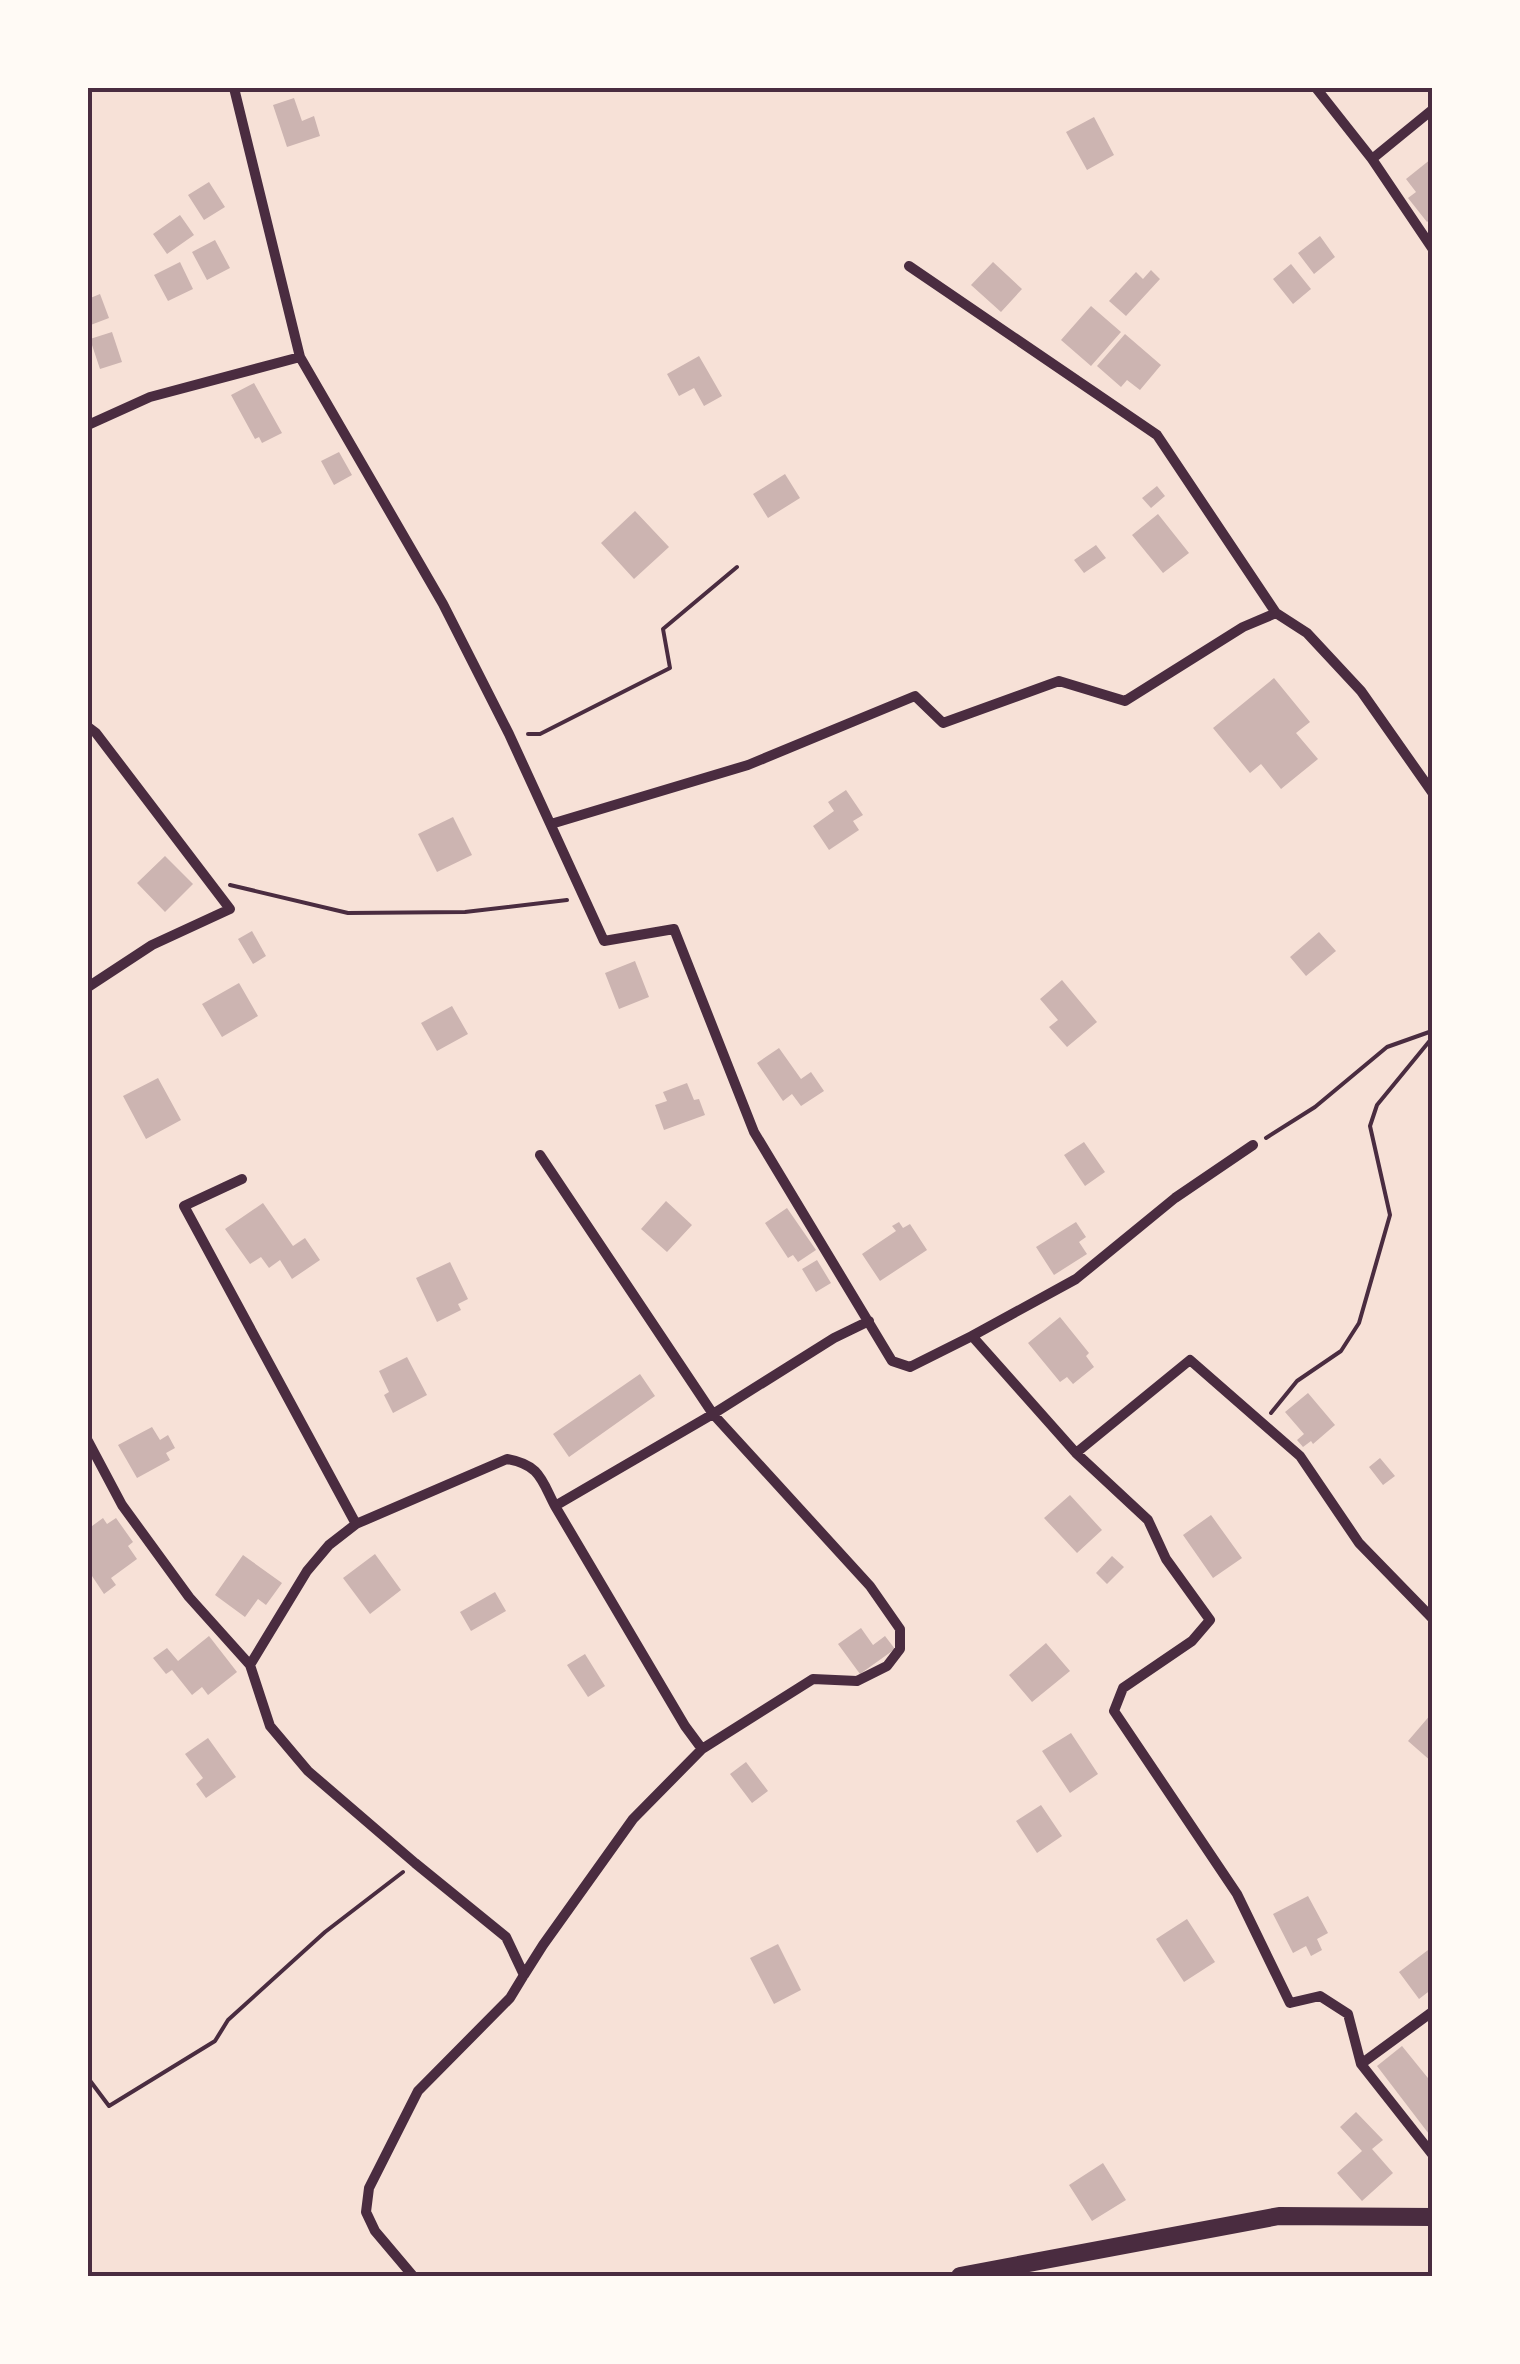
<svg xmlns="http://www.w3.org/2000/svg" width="1520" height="2364" font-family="'Sofia Sans Condensed',sans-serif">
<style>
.building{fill:#ccb4b1}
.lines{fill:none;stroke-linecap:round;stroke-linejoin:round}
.path{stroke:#4a2c40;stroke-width:4}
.minor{stroke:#4a2c40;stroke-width:10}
.primary{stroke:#4a2c40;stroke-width:18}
.neatline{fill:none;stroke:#4a2c40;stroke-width:4}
</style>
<rect width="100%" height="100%" fill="#f7e1d7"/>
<path class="building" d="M294,98l8,23 12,-5 6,20 -33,11 -14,-42z
M1094,117l20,38 -27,15 -21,-38z
M1431,159l1,59 -5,4 -19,-24 8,-6 -10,-13z
M209,182l16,25 -21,13 -16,-25z
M180,215l14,20 -27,19 -14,-20z
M1320,236l15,21 -21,17 -16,-21z
M215,240l15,28 -23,12 -15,-28z
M180,262l13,27 -25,12 -14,-26z
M993,262l29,27 -21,23 -30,-27z
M1291,264l20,25 -18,15 -20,-25z
M1151,270l9,9 -34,37 -17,-15 27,-29 7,7z
M100,294l9,24 -21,8v-27z
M1091,306l30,26 -30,34 -30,-26z
M112,332l10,30 -22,7 -10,-30z
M1125,334l36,31 -21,25 -13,-10 -6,7 -24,-21z
M699,356l23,40 -18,10 -10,-18 -15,8 -12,-22z
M254,383l28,50 -20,10 -3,-6 -4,2 -24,-44z
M339,452l13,23 -18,10 -13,-24z
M785,474l15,24 -32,20 -15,-24z
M1157,486l8,10 -14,12 -9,-10z
M635,511l34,36 -35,32 -33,-36z
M1158,514l31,39 -26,20 -31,-38z
M1096,545l10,13 -22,15 -10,-13z
M1274,678l36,44 -14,11 22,26 -37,30 -20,-25 -11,9 -37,-45z
M846,790l17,25 -10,6 6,9 -30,20 -16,-24 21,-15 -6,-9z
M453,817l19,38 -35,17 -19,-38z
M165,856l28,28 -28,28 -28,-29z
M252,931l14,25 -13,8 -15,-25z
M1319,932l17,19 -30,25 -16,-19z
M635,961l14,36 -30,12 -14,-36z
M1062,980l35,42 -30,25 -18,-20 9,-7 -18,-21z
M239,983l19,33 -36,21 -20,-33z
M452,1006l16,28 -31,17 -16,-28z
M779,1048l22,31 10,-7 13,19 -23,15 -9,-12 -9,7 -26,-38z
M158,1078l23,42 -35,19 -23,-43z
M687,1083l7,17 5,-1 6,16 -41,15 -9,-25 12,-4 -4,-9z
M1084,1142l21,30 -20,14 -21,-31z
M666,1201l26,24 -25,27 -26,-23z
M263,1203l30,43 12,-8 15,22 -28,19 -12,-19 -11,8 -8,-11 -11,7 -25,-35z
M787,1208l29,42 -18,12 -5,-7 -5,3 -23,-35z
M899,1222l4,6 7,-4 17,26 -47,31 -18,-27 34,-23 -4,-5z
M1076,1222l10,15 -7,5 8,12 -33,21 -18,-28z
M817,1260l14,23 -15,9 -14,-23z
M450,1262l18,37 -10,5 3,6 -24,12 -21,-44z
M1060,1317l29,36 -3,3 8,11 -21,17 -6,-7 -7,5 -32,-39z
M407,1357l20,38 -34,18 -9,-18 5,-3 -10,-21z
M640,1374l15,22 -86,61 -16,-23z
M1308,1393l27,32 -22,19 -2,-3 -8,6 -6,-7 7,-6 -19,-22z
M152,1427l8,13 8,-5 7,13 -9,5 4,7 -33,18 -19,-33z
M1380,1458l15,18 -12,9 -14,-18z
M1070,1495l32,35 -25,23 -33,-35z
M1211,1515l31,43 -29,20 -30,-43z
M103,1518l4,6 9,-6 17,24 -5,4 9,13 -26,19 5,7 -12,9 -16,-24v-41z
M375,1554l26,36 -31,24 -27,-36z
M243,1555l39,28 -16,22 -8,-6 -13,18 -30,-22z
M1112,1556l12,11 -17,17 -11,-11z
M495,1592l11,19 -35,20 -11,-19z
M861,1628l12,17 12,-9 10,13 -35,25 -22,-30z
M209,1636l28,36 -29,23 -6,-8 -10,8 -20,-25 -6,4 -13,-16 14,-10 11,13z
M1046,1643l24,28 -38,31 -23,-27z
M585,1654l20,32 -17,11 -21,-32z
M1432,1713v49l-24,-21z
M1071,1733l27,41 -28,19 -28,-42z
M208,1738l28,39 -30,21 -10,-14 7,-6 -18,-24z
M746,1762l22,29 -16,12 -22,-29z
M1041,1805l21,31 -25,17 -21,-32z
M1308,1896l20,37 -11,6 5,11 -11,6 -5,-10 -13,7 -20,-39z
M1187,1919l28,43 -31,20 -28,-43z
M778,1944l23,46 -27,14 -24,-46z
M1432,1947v42l-13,10 -20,-27z
M1402,2046l30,37v55l-55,-72z
M1356,2112l27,28 -11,9 21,24 -31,28 -25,-28 25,-22 -22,-24z
M1103,2163l23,37 -34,21 -23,-36z"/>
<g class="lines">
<path class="path" d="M528,734h12l130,-66 -7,-39 74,-62
M230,885l118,28 117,-1 102,-12
M1266,1138l49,-31 72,-60 45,-16
M1271,1413l26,-32 44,-30 18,-28 31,-108 -20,-89 7,-21 55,-67
M88,2078l21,28 106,-65 13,-21 97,-88 78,-60"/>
<path class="minor" d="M234,88l66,269 143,247 66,130 95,207 70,-12 80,203 138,229 18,6 62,-31 104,117 72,67 18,39 44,61 -18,21 -69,47 -9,23 123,183 53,109 30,-7 28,18 13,50 71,90
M1316,88l56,71 60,89
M1372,159l60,-49
M909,266l248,169 119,178 31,20 54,58 71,101
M88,425l62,-28 150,-40
M88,727l8,6 134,176 -78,36 -64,42
M551,824l197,-59 167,-69 28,27 116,-42 66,20 118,-74 33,-14
M540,1155l173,259 157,172 30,43v20l-13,17 -30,15 -44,-2 -111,70
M242,1179l-58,27 172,318
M972,1336l104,-57 99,-81 78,-53
M88,1441l34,64 67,92 61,68 20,61 38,45 107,92 91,74 18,38 -14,23 -92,93 -49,97 -3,24 9,19 38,45
M1076,1453l114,-93 110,96 59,87 73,75
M555,1506l158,-92 121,-76 35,-17
M250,1665l57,-94 22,-26 27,-21 151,-65c33,6 34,20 48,47l130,220 17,23 -69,70 -90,126 -19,30
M1361,2064l71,-52"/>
<path class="primary" d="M960,2276l319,-60 153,1"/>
</g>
<rect width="1520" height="2364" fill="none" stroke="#fffaf5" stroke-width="180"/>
<rect x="90" y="90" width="1340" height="2184" class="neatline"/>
</svg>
